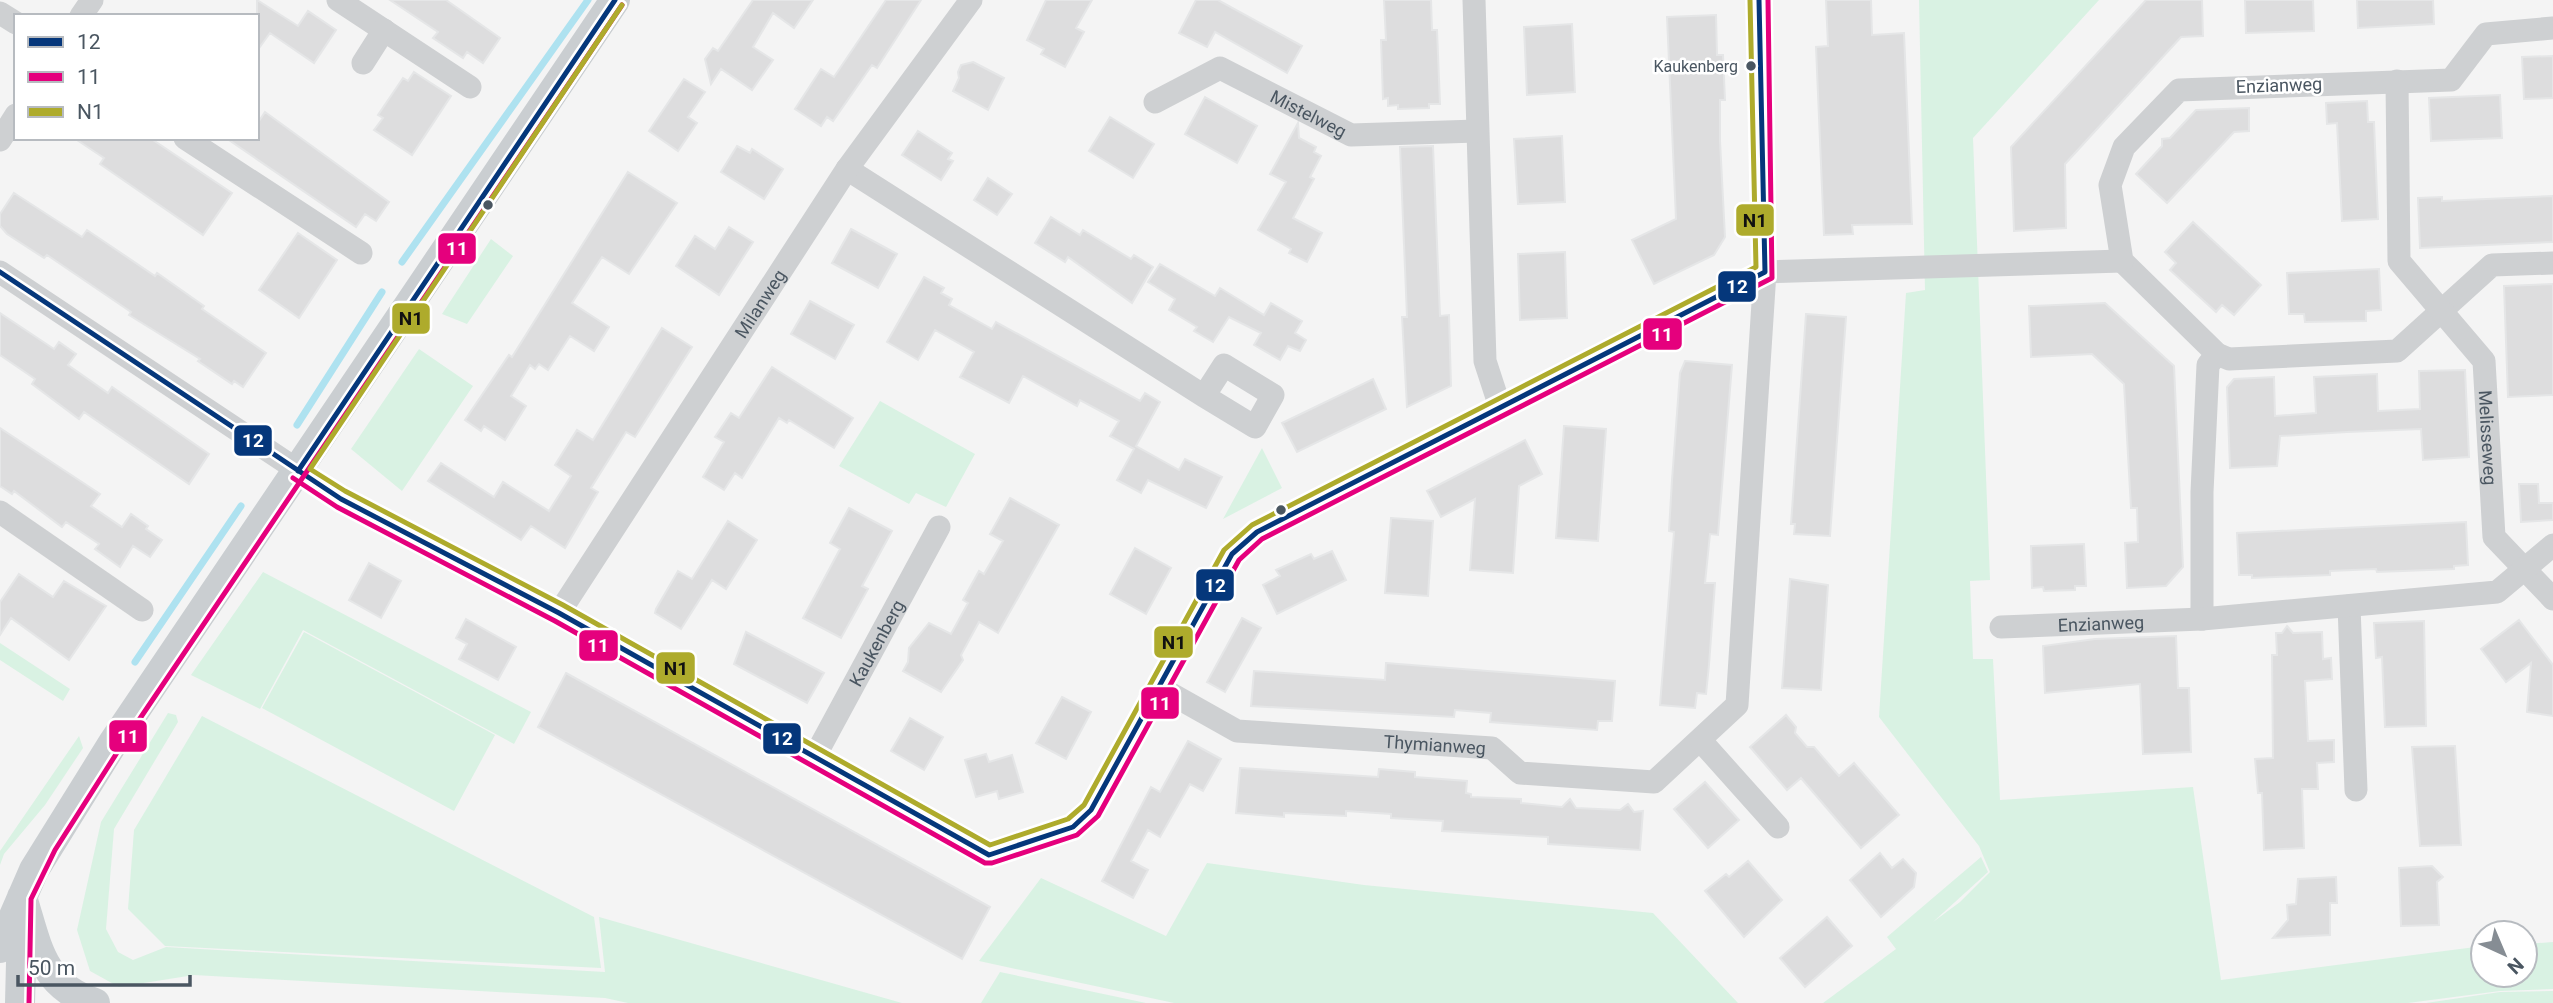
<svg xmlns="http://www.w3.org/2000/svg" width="2553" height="1003" font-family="Roboto,sans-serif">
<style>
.green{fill:#d9f2e3}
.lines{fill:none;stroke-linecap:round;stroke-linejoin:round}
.stream{stroke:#aee2f0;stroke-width:7}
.building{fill:#ddddde;stroke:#e5e6e7;stroke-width:2}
.minor{stroke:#ced0d2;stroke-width:23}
.major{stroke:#caced1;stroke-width:30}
.bus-1-casing{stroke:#fff;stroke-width:10}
.bus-2-casing{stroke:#fff;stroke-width:10}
.bus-3-casing{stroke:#fff;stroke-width:10}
.bus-1{stroke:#05377b;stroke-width:5}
.bus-2{stroke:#e5007d;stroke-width:5}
.bus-3{stroke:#aeab2c;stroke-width:5}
.bus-dot{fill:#4a5661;stroke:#fff;stroke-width:2.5}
.labels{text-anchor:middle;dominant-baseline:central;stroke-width:5;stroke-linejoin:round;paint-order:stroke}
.bus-label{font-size:16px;fill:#4a5661;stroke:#fff;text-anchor:end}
.street-label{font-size:18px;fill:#4a5661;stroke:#fff}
.line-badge{stroke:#fff;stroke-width:2.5}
.badge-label{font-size:19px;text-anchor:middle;font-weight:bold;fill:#fff}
.pale-badge-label{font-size:19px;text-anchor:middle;font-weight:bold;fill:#111}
</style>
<rect width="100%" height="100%" fill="#f4f4f4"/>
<path class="green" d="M1919,0h180l-126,138 17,442 -20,1 3,78h20l7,141 193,-13 28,193 262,-34v29h42v-31l28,-2v47l-53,2 -92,12h-585l73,-54 -9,-12 94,-80 7,15 -55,50 27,-20 30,-30 -11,-26 -100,-129 27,-424 19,-3z
M491,239l22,17 -46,68 -25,-10z
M419,349l54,37 -71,105 -51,-42z
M880,401l95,53 -29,53 -30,-14 -7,11 -70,-38z
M1262,448l20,40 -59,31z
M263,572l268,140 -17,32 -211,-114 -43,79 -69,-34z
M304,632l191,103 -41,76 -192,-103z
M0,643l70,46 -7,12 -63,-41z
M168,713l8,2 2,7 -64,107 -8,100 12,23 15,8 33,-13 439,25 -6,-55 303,86h-274l-23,-5 -411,-23 -75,12 -29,-16 -13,-41 24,-108z
M202,716l392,201 7,51 -436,-22 -37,-37 6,-79z
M79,736l4,12 -38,57 -41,49 -4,11v-14z
M1207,863l157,22 289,28 85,90h-564l-195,-42 62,-83 125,58z
M1000,972l146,31h-165z
M2553,991v12h-127l74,-11z"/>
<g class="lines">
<path class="stream" d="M402,262l186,-262
M297,425l85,-133
M135,662l106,-156"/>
</g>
<path class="building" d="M257,0l41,26 10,-15 28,19 -22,33 -44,-30 -13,18z
M390,0h56l54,38 -17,25 -16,-11 -4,6 -30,-20 5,-6z
M753,0h60l-19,28 -21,-15 -20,34 20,13 -21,30 -31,-21 -10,15 -6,-25 8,-11 5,3z
M886,0h35l-44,68 -5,-3 -39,56 -6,-4 -6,9 -26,-17 26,-40 13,8z
M1046,0h46l-16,28 8,4 -19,35 -24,-13 3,-5 -17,-9z
M1196,0h22l84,46 -15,27 -72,-41 -8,15 -28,-14z
M1384,0h47l1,30h5l3,74h-11v4l-31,1v-4l-10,1v-8l-5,1 -2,-59h5z
M1826,0h45l1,35 32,-2 8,191 -60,1 1,9 -29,1 -8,-188 12,-1z
M2146,0h56l1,36 -22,1 -116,127 1,64 -52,3 -3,-84z
M2245,0h68l1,31 -68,2z
M2357,0h76l1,24 -76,4z
M1716,15l1,40h6l2,45h-5v41l5,96 -11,18 -60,29 -22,-44 44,-21 -9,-202z
M1572,24l3,68 -48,3 -3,-68z
M2553,56v42l-29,1 -2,-42z
M973,62l31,16 -16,32 -35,-19 6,-13 -1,-6 3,-7z
M414,72l37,24 -39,59 -38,-25 9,-12 -5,-3 25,-37 5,3z
M684,79l21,13 -17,25 9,6 -19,28 -29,-20z
M2500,95l2,43 -71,3 -2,-43z
M1205,97l52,29 -20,37 -52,-29z
M2367,101l1,21h6l4,97 -36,2 -5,-98 -10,1 -1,-21z
M2249,108v23l-15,1 -67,71 -31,-29 26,-28v-7l8,-1 26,-28z
M265,112l124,90 -13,19 -11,-7 -9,13 -130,-89h31v-14z
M1110,117l44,27 -21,34 -44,-27z
M1298,123l1,15 17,9 -2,5 7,4 -11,21 4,2 -21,39 29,15 -15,29 -18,-9 2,-4 -33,-19 28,-48 -16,-8z
M918,131l34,22 -4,6 5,2 -12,19 -39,-25z
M1562,136l3,66 -47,2 -4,-65z
M74,138h76l82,55 -29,42 -103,-71 4,-6z
M737,146l13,7 2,-4 31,20 -19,30 -43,-27z
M1433,146l7,170 9,-1 2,71 -44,21 -5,-90h5l-7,-170z
M628,172l49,31 -48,71 -27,-17 -30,46 37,24 -15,24 -24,-15 -22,34 -9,-6 -4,5 -5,-4 -19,31 15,10 -21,34 -21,-14 -3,5 -16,-11 44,-65 3,2z
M988,178l24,16 -15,21 -23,-15z
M14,193l68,44 5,-7 68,46 2,-3 47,33 -2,3 64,44 -23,34 -9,-6 -2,3 -34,-23 2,-2 -71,-44 2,-3 -84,-57 -3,3 -37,-24 -7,-8v-12z
M2553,196v46l-133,6 -2,-50 24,-1v4z
M1051,217l29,18 3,-5 48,29 3,-4 19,12 -21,36 -64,-46 -3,5 -30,-19z
M2193,222l68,63 -27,30 -12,-10 -6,7 -46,-42 6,-7 -11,-11z
M729,227l24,15 -34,53 -43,-29 19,-30 20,13z
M851,229l46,25 -19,34 -46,-25z
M298,233l39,27 -38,58 -40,-28z
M1565,252l2,66 -47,2 -2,-66z
M1160,264l55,32 5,-8 44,27 7,-12 31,18 -7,12 11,7 -6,11 -12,-5 -8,14 -26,-15 7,-12 -32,-16 -16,25 -19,-11 3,-4 -28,-17 6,-11 -27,-17z
M2379,269l2,41 -15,1v10l-61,1 -1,-8h-15l-2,-41z
M924,277l20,11 -3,5 11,6 -3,6 43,24 4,-7 144,79 5,-8 15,9 -24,44 43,24 6,-11 37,18 -16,31 -58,-28 -7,13 -24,-13 17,-31 -24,-13 9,-15 -39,-21 -3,6 -54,-30 -14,27 -49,-26 14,-25 -39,-22 -17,30 -31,-18z
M2553,284v111l-45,2 -4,-111z
M810,301l44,24 -19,34 -44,-25z
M2105,303l69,63 9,201 -17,19 -39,2 -2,-45 13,-1 -1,-34h-6l-7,-124 -32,-30 -61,3 -2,-51z
M0,313l54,36 5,-7 17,12 -8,11 40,28 4,-6 97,67 -20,30 -105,-72 -5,7 -47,-35 3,-5 -35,-24z
M1806,314l40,3 -16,219 -36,-2 1,-10h-4z
M662,328l30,19 -57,90 -9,-5 -35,56 7,4 -33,56 -34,-22 -10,14 -93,-59 13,-18 53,34 9,-15 46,29 22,-35 -16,-11 22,-35 16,10z
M1685,361l47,4 -14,170 -8,-1 -5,49h10l-6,82 -3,29 -9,-1 -2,15 -35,-3 14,-173 -5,-1 3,-51 8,-107z
M772,367l81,51 -19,30 -45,-28 -2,3 -8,-5 -37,60 -7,-5 -11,17 -21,-13 21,-35 -9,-5 16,-24 8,5z
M2465,370l4,87 -46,3 -2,-31 -74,3 -67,4 -3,30 -47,2 -3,-81 7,-8 40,-2 1,39 41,-3 -2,-36 63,-3 1,37 42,-2 -1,-38z
M1373,379l13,30 -89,43 -15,-29z
M1564,426l42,3 -8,112 -42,-3z
M0,428l100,66 -9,12 31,21 9,-13 17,12 -2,3 16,11 -12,17 -17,-11 -13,21 -25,-18 4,-5 -33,-22 -4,5 -48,-36 -2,3 -12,-8z
M1525,440l17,34 -23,12 -6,87 -43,-3 5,-71 -34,18 -14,-26z
M2519,484h19l1,19h14v17l-32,2z
M1010,498l49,27 -61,108 -19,-11 -18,33 2,5 -22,32 -38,-21 5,-9 1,-14 20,-25 22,11 17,-31 -5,-3 16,-29 5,3 19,-33 -13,-7z
M849,508l43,23 -30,55 6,3 -27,49 -38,-20 37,-69 -10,-6z
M1391,518l42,3 -5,75 -43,-3z
M728,521l29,19 -31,49 -14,-9 -31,49 -26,-16 1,-4 22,-38 14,8z
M2466,522l2,43 -14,1v3l-77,3 -1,-3 -46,2v4l-78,3v-3h-13l-2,-42z
M2084,544l2,42h-11v4l-31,1 -1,-4 -11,1 -1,-42z
M1135,548l36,20 -25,46 -36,-20z
M1332,551l14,29 -69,34 -14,-29 17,-9 -4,-6 35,-16 3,5z
M369,563l32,18 -20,37 -32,-18z
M19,574l34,23 11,-16 42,25 -37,54 -58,-42 -11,17v-33z
M1790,579l38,6 -7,105 -39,-2z
M1242,618l19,10 -36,64 -18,-10z
M466,619l50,28 -18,33 -39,-21 8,-15 -11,-6z
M2519,620l34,45v51l-26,-4 4,-49 -25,19 -25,-33z
M2424,621l2,105 -41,1 -3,-70 -6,1 -2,-35z
M2287,626l6,7 29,-1 1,27 8,-1 1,21 -27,2 3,60 26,-1v22l-17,1 1,26h-16l2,59 -40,2 -2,-57h-4l-3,-34 18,-1 -1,-103h5l-1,-22h6z
M746,632l78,41 -17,30 -73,-39z
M2176,636l2,52h11l2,64 -48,2 -3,-70 -95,9 -2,-47 52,-7z
M1386,663l229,18 -3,40h-14l-1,9 -107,-8 1,-9 -36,-3 -1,7 -203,-11 3,-35 131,9z
M566,673l424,234 -28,52 -424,-232z
M1062,697l29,15 -25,47 -30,-16z
M1786,715l10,12 -1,6 12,14h7l25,29 15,-13 45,52 -38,33 -60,-70 -14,12 -37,-43z
M910,718l33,19 -19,33 -33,-19z
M1188,741l33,18 -18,32 -13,-7 -30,53 -12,-7 -17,31 17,9 -15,28 -31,-17 49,-94 9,5z
M2455,746l6,99 -41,1 -8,-99z
M986,754l3,8 23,-7 11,37 -24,7 -2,-8 -21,6 -11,-37z
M1240,768l138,9 1,-8 36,3v5l52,4 -1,12 5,1v3l50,2v4l41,4 8,-8 6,9 44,2 8,-6 6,8 9,-1 -3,39 -92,-6v-7l-106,-6 1,-10 -52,-3v-4l-45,-3v5l-62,-3v4l-48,-4z
M1705,782l34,38 -31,28 -34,-39z
M1880,853l12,15 11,-9 13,14 -2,14 -33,30 -31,-37z
M1748,861l34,39 -38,37 -39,-46 21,-17 3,3z
M2432,866l11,11 -6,5 2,43 -38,1 -2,-58z
M2336,877l1,26h-7v32l-57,3 15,-18 -1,-15 9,-1 2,-25z
M1827,917l25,29 -47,41 -25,-29z"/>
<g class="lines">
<g class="minor">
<path d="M338,0l132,87"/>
<path d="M1474,0l11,361 15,46"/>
<path d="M0,13l16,10"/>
<path d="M81,16l11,-16"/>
<path d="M2553,28l-67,6 -35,46 -272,10 -55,57 -14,38 12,76 95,93 12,5 168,-8 95,-86 61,-2"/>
<path d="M363,63l21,-33"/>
<path id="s1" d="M2397,81l2,180 85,100 10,176 59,62"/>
<path id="s2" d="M1155,102l65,-34 131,67 126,-4"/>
<path d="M185,138l176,115"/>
<path d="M0,140l16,-25"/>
<path d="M847,169l357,227 51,31 18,-32 -49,-30 -20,31"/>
<path d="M0,272l341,227 218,114 430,242 84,-28 18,-17 141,-256 25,-22 30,-15 478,-245 -6,-272"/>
<path d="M0,512l142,98"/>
<path d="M2349,606l7,184"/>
<path id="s3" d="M559,613l288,-444 124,-169"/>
<path d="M2202,619v-127l6,-127 9,-11"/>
<path id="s4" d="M2001,627l201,-8 295,-27 56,-47"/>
<path id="s5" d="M1157,686l80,45 255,17 28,25 134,9 83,-77 28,-433 357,-11"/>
<path d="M1701,741l77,86"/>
<path id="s6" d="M814,758l125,-231"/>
</g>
<path class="major" d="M22,897c15,47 19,89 73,106
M0,948l34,-78 79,-127 502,-743
M20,1003l2,-82"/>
<g class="bus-1-casing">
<path id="bus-1" d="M0,272l341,227 218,114 430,242 84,-28 18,-17 141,-256 25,-22 508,-260 -6,-272
M298,471l317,-471"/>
</g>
<g class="bus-2-casing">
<path id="bus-2" d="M293,478l44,29 218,114 430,242h7l85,-28 21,-19 141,-256 23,-21 510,-261 -4,-278
M29,1003l2,-104 24,-49 65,-102 502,-743"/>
</g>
<g class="bus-3-casing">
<path id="bus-3" d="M622,5l-312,464 35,22 218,114 427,240 78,-26 16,-14 140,-255 28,-25 504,-258 -6,-267"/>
</g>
<use href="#bus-1" class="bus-1"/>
<use href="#bus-2" class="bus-2"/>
<use href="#bus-3" class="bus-3"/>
</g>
<g class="bus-dot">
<circle cx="1751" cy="66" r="6"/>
<circle cx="488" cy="205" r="6"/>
<circle cx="1281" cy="510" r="6"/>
</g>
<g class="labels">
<g class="bus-label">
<text x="1738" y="66">Kaukenberg</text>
</g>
<g class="street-label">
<text transform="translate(2279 85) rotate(-2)">Enzianweg</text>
<text stroke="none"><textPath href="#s2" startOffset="173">Mistelweg</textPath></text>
<text stroke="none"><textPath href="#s3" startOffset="369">Milanweg</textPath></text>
<text stroke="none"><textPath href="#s1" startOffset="388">Melisseweg</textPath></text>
<text stroke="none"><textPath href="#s4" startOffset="100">Enzianweg</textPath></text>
<text stroke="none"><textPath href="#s6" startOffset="131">Kaukenberg</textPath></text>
<text stroke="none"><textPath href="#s5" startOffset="290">Thymianweg</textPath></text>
</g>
</g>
<g class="line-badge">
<rect x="1735" y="203" width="40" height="34" rx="7" fill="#aeab2c"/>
<rect x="437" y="232" width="40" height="33" rx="7" fill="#e5007d"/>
<rect x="1717" y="270" width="40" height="33" rx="7" fill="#05377b"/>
<rect x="391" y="302" width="40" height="33" rx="7" fill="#aeab2c"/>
<rect x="1642" y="317" width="41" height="34" rx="7" fill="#e5007d"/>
<rect x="233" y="424" width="40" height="33" rx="7" fill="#05377b"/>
<rect x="1195" y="568" width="40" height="34" rx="7" fill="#05377b"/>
<rect x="1153" y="625" width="41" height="34" rx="7" fill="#aeab2c"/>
<rect x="578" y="629" width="41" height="33" rx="7" fill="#e5007d"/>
<rect x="655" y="651" width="41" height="34" rx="7" fill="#aeab2c"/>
<rect x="1140" y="686" width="40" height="34" rx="7" fill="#e5007d"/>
<rect x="108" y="719" width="40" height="34" rx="7" fill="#e5007d"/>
<rect x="762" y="722" width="40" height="33" rx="7" fill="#05377b"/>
</g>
<g class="badge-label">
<text x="457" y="255">11</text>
<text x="1737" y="293">12</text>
<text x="1662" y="341">11</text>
<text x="253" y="447">12</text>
<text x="1215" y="592">12</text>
<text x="598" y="652">11</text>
<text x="1160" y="710">11</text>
<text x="128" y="743">11</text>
<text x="782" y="745">12</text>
</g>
<g class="pale-badge-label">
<text x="1755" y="227">N1</text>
<text x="411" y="325">N1</text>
<text x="1174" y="649">N1</text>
<text x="676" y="675">N1</text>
</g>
<rect x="14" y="14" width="245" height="126" fill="#ffffff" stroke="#b7bbc0" stroke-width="2"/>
<rect x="28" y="37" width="35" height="10" fill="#05377b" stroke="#b7bbc0" stroke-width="2"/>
<text x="77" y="49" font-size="21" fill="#4a5661">12</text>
<rect x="28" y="72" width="35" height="10" fill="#e5007d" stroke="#b7bbc0" stroke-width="2"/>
<text x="77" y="84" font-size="21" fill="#4a5661">11</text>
<rect x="28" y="107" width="35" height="10" fill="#aeab2c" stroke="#b7bbc0" stroke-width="2"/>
<text x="77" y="119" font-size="21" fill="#4a5661">N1</text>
<g transform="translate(2504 954) rotate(136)"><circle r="33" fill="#ffffff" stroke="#b7bbc0" stroke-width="2"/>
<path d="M0-5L12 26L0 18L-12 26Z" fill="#868d94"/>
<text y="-10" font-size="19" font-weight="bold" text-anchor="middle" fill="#4a5661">N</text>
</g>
<path d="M18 975v10h172v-10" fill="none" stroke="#4a5661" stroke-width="3.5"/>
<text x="28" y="975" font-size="21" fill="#4a5661" stroke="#ffffff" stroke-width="5" paint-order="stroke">50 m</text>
</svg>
